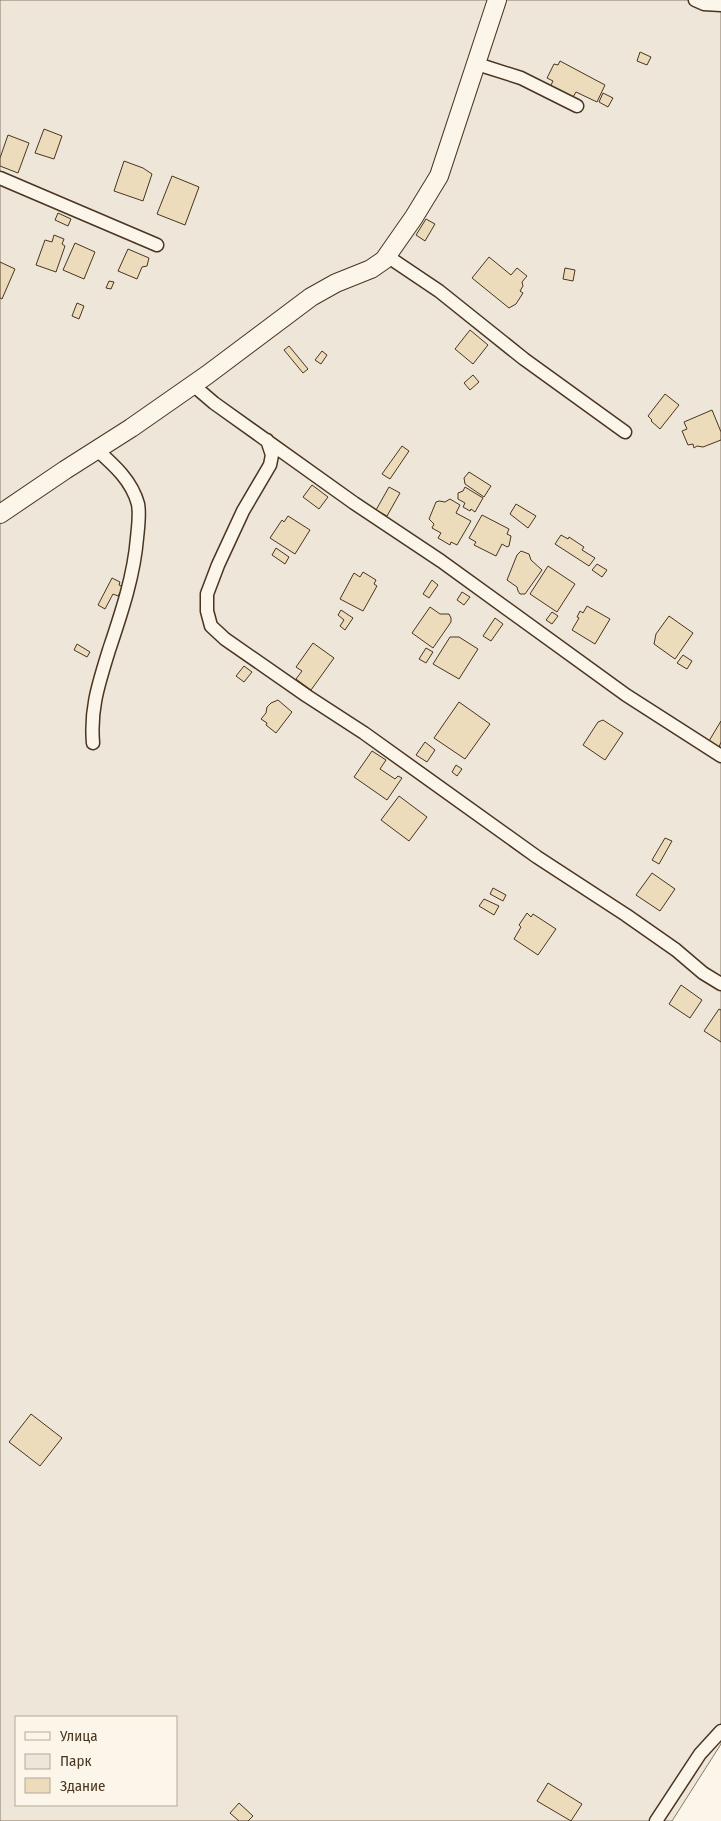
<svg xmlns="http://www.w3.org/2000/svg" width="721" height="1821" font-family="'Fira Sans Condensed',sans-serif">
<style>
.green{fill:#ede6d9;stroke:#887966;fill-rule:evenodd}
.building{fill:#ecdcbc;stroke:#4a3520}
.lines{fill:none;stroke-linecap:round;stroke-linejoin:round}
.street-casing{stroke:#4a3520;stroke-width:15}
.secondary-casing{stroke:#4a3520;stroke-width:20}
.street{stroke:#fbf6e9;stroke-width:12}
.secondary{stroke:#fbf6e9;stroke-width:18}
</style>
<rect width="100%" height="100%" fill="#fbf6e9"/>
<path class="green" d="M0,0h721v1744l-49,77h-672zM16,1717h160v88h-160z"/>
<path class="building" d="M640,52l11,5 -4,8 -10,-4z
M560,61l45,24 -8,17 -21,-10 -3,5 -23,-10 3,-6 -6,-3 7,-14 4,1z
M603,93l10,5 -5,9 -9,-5z
M44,129l18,7 -8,23 -19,-6z
M8,135l21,8 -11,30 -18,-7v-8z
M124,161l19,7 9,6 -9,27 -29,-10z
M172,176l27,11 -14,38 -28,-11z
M58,213l13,6 -3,7 -13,-6z
M426,219l9,5 -10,17 -9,-6z
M54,235l10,4 -2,5 3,2 -9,26 -20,-7 9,-25 7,2z
M75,243l20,9 -11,27 -21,-9z
M128,249l21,9 -2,8 -5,1 -5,12 -19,-8z
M489,257l22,18 6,-7 10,8 -5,6 1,4 -3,5 3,2 -7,11 -7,4 -37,-30z
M0,262l15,7 -13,30 -2,-1z
M565,268l10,2 -2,11 -10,-2z
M109,281l5,1 -3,7 -5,-1z
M77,303l7,3 -5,13 -7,-3z
M470,330l18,15 -15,19 -18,-15z
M289,346l19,23 -5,4 -19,-23z
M322,351l5,4 -6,9 -6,-4z
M473,375l6,7 -9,8 -6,-7z
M665,394l14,11 -19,24 -9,-8 1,-1 -4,-4z
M712,410l9,22v8l-18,7 -6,-1 -3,2 -1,-4 -5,1 -6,-14 5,-2 -3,-7z
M402,446l7,5 -19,28 -8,-5z
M469,472l22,14 -7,11 -19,-13 -1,-6z
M312,485l16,12 -9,12 -16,-12z
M389,487l11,6 -13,23 -11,-6z
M465,487l18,11 -8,14 -4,-3 -1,2 -7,-4 2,-4 -7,-4v-6l5,-2z
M450,499l10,6 -4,8 15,8 -14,24 -6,-3 -1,3 -12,-7 3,-5 -9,-5 2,-4 -5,-5 7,-17 3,-1 6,1z
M516,504l20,12 -8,12 -18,-14z
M482,515l27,14 -2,5 4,2 -2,10 -2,1 -5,-3 -6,12 -22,-11 2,-3 -7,-4z
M288,516l22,14 -15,24 -25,-16 12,-18 2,2z
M561,535l7,4 1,-2 15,10 -2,3 13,8 -6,8 -34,-22z
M276,548l13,9 -4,7 -13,-9z
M521,551l8,3 2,6 11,10 -17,24h-5l-2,-3 -1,-4 -10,-7 10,-25z
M597,564l10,6 -5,7 -10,-7z
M548,566l27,18 -18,28 -27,-18z
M363,572l13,8 -2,4 3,2 -14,25 -23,-12 14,-26 6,4z
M112,578l8,4 -1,3 4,2 -5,9 -5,-2 -8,15 -7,-4z
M432,580l6,5 -9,13 -6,-4z
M462,592l8,5 -6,8 -7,-5z
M587,606l23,13 -15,25 -23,-14 7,-12 -2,-1 3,-6 3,2z
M430,607l10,7h9l2,4v4l-18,26 -21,-15z
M341,610l12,8 -8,12 -5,-4 4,-6 -6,-5z
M552,612l6,4 -6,8 -6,-4z
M669,616l24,17 -18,26 -21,-15 2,-10z
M495,618l8,6 -12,17 -8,-5z
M450,637h9l19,12 -19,30 -26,-15z
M313,643l21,15 -23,32 -15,-11 6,-8 -6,-4z
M77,644l13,8 -3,5 -13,-7z
M426,648l7,4 -7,11 -7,-4z
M683,655l9,6 -5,8 -10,-6z
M244,666l8,6 -8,10 -8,-6z
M278,700l14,12 -16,21 -10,-8 1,-2 -6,-4 5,-6 1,-6 4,-4z
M459,702l31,22 -25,35 -31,-21z
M603,720l20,13 -18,27 -22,-15 15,-23z
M721,721v21l-2,5 -10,-6z
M425,742l10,8 -8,12 -11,-7z
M372,751l14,9 -6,9 15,10 3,-3 4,2 -15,22 -33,-23z
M456,765l6,4 -5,7 -5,-4z
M399,796l28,21 -18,24 -28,-21z
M665,838l7,3 -13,23 -7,-4z
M652,873l23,16 -15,22 -24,-16z
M493,888l13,7 -3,6 -13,-7z
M484,899l15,7 -5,9 -15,-9z
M527,913l4,4 2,-3 23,15 -18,26 -24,-16 7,-12 -2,-2z
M681,985l21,15 -12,18 -21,-14z
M719,1009l2,1v32l-17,-11z
M31,1414l31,24 -22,28 -31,-24z
M548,1783l34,21 -11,17 -34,-20z
M239,1803l14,13 -5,5h-9l-9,-8z"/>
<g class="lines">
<g class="street-casing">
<path id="street" d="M695,0l9,4 17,1
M477,64l44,14 56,28
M0,178l157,67
M387,256l52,35 85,68 101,73
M193,385l21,18 140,100 87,58 185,134 95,61
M267,440l5,15 -2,10 -27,46 -25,54 -11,29v17l4,15 14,13 82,57 57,37 173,124 89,58 50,35 27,23 18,11
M93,743c-3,-35 6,-60 16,-93 12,-36 25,-74 28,-112 1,-10 3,-24 1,-34 -6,-23 -24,-39 -41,-54
M656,1821l44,-67 21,-23"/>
</g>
<g class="secondary-casing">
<path id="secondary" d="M0,514l65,-44 66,-42 76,-53 104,-78 25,-14 35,-14 13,-9 30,-43 25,-41 58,-176"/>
</g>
<use href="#street" class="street"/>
<use href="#secondary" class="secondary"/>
</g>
<rect x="15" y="1716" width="162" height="90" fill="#fbf6e9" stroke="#b4a999"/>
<rect x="25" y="1732" width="25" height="8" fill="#fbf6e9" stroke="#b4a999"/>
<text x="60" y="1741" font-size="15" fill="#4a3520">Улица</text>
<rect x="25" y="1754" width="25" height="15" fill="#ede6d9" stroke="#b4a999"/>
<text x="60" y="1766" font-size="15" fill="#4a3520">Парк</text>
<rect x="25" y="1778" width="25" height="15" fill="#ecdcbc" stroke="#b4a999"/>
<text x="60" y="1791" font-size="15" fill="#4a3520">Здание</text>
</svg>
